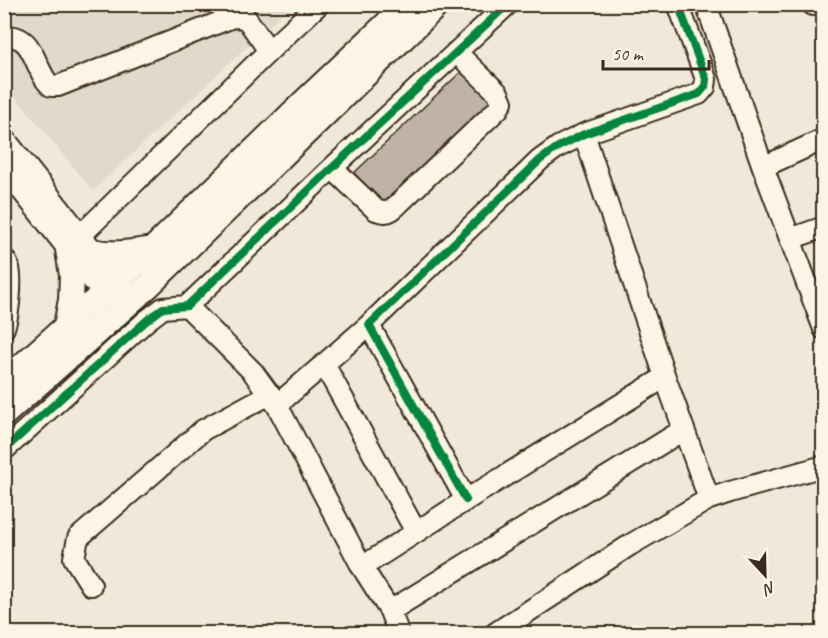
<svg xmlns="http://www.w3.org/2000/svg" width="828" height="638" font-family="Caveat,sans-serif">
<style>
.built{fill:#e1d9c9}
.building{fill:#beb3a4;stroke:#3b2a1e;stroke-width:1.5;filter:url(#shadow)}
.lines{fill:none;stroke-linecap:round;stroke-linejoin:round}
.minor-casing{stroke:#3b2a1e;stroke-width:24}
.major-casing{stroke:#3b2a1e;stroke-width:28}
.minor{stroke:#fcf5e5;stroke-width:20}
.major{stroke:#fcf5e5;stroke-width:24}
.cycleway-casing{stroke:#fcf5e5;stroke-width:11}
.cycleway{stroke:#00873e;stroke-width:8}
</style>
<defs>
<filter id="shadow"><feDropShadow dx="5.5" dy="5.5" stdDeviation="3" flood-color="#0004"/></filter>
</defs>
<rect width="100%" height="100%" fill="#f0e9d9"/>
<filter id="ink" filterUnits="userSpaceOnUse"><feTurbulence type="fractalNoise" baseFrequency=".0167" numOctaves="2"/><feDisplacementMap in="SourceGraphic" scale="12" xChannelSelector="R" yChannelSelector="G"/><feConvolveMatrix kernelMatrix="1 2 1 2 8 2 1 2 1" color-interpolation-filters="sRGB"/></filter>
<g filter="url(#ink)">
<path class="built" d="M4,5h287l-198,186 -88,-107z"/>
<path class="building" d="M466,67l34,36 -112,105 -34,-35z"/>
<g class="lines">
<g class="minor-casing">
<path id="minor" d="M706,4l57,163 61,162
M813,5l1,-1
M4,37c31,-6 30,35 47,49h7l175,-69 13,1 23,33
M4,138l128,162
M763,167l61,-28
M4,168l108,137
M332,168l44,42c8,3 13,3 19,-3l103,-98 4,-7 -4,-9 -42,-41
M80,236l189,-185 50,-47
M790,239l34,-12
M4,259c2,2 4,6 5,9 3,14 0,46 -5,60
M187,306l66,66 24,33 85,162 28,44 9,23
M324,364l92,168
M277,405l92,-80
M4,450l142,-129 17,-13 24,-2 145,-138 176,-164
M709,499l21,-7 94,-26
M466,500l-97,-175 171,-165 18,-13 26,-13 115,-40 6,-7 1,-8 -28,-75
M362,567l104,-67 199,-123
M91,585l-17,-27 4,-20 125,-108 67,-36
M390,611l293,-181
M494,634l136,-89 79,-46 -44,-122 -81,-243"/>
</g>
<g class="major-casing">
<path id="major" d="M92,251c20,5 41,1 61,-2
M66,326l5,-26 1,-25 -4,-25
M4,382l149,-133 150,-146 105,-99
M4,414l145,-129 289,-281"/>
</g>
<use href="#minor" class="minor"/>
<use href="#major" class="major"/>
<g class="cycleway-casing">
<path id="cycleway" d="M4,450l142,-129 17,-13 24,-2 145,-138 176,-164
M466,500l-97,-175 171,-165 18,-13 26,-13 115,-40 6,-7 1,-8 -28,-75"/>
</g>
<use href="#cycleway" class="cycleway"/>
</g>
</g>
<rect width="828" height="638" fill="none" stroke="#fcf5e5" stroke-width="24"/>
<rect x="12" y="12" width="804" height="614" fill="none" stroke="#3b2a1e" stroke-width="2" filter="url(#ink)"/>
<g transform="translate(765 575) rotate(158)" stroke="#fcf5e5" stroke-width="4.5" paint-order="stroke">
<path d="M0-4.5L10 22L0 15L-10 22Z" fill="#3b2a1e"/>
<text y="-9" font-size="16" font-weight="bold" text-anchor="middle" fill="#3b2a1e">N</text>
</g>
<path d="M603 60v9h106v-9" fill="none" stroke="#3b2a1e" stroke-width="3"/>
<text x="612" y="60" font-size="18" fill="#3b2a1e" stroke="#fcf5e5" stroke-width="4.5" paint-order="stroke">50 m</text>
</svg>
